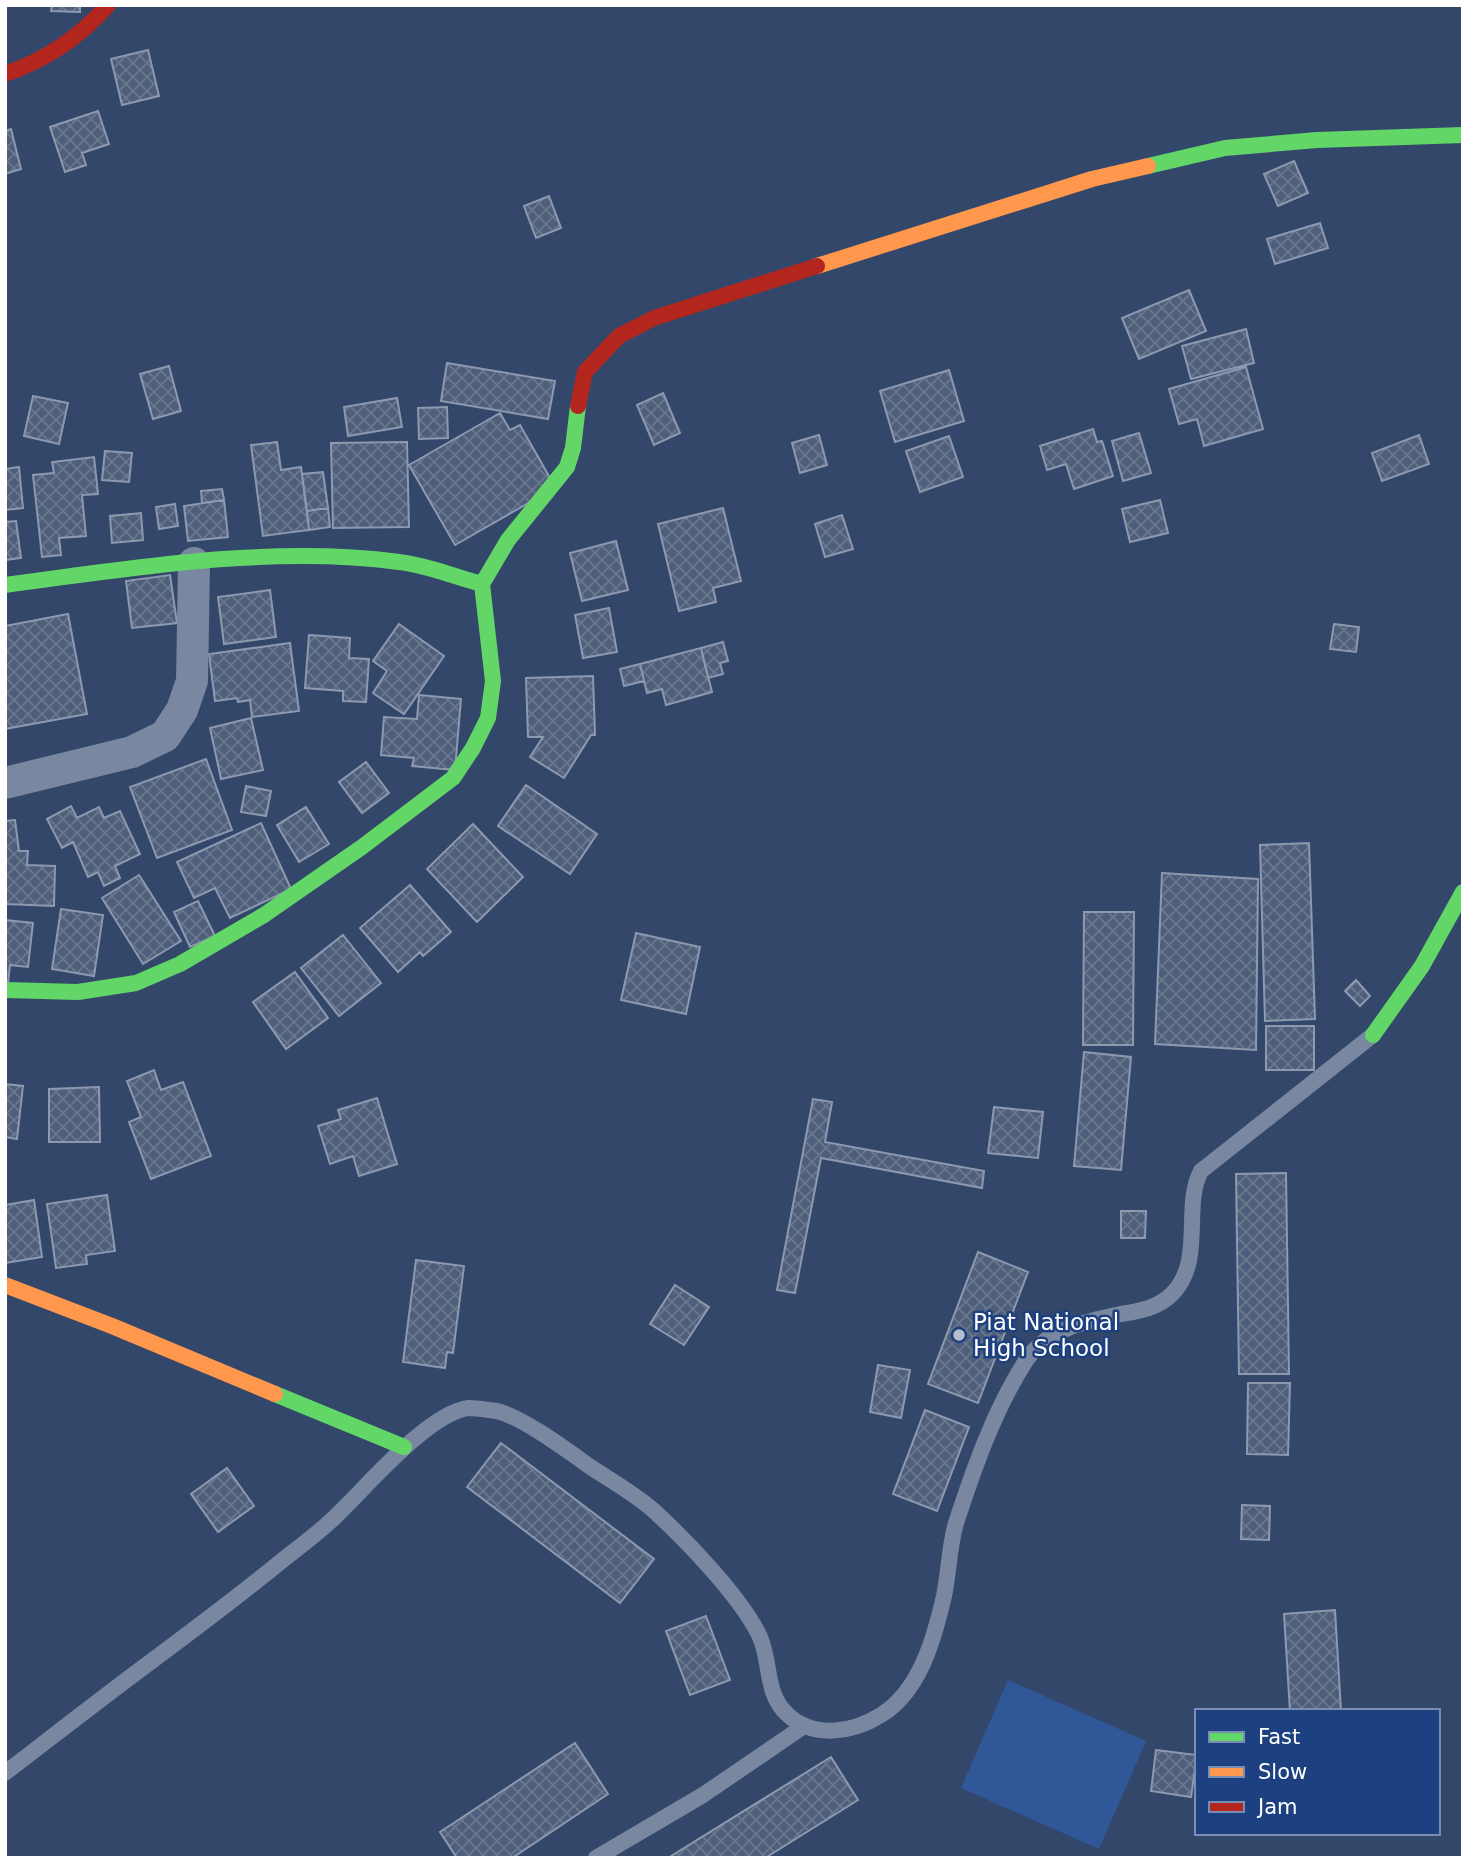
<svg xmlns="http://www.w3.org/2000/svg" width="1468" height="1863" font-family="'DejaVu Sans',sans-serif">
<style>
.pitch{fill:#305798}
.building{fill:url(#building-cross-hatch);stroke:#8c99af;stroke-width:2}
.lines{fill:none;stroke-linecap:round;stroke-linejoin:round}
.lane{stroke:#7988a0;stroke-width:16}
.street{stroke:#7988a0;stroke-width:32}
.fast{stroke:#63d668;stroke-width:16}
.slow{stroke:#ff974d;stroke-width:16}
.jam{stroke:#b3261e;stroke-width:16}
.poi-dot{fill:#b8bfcb;stroke:#1d4180;stroke-width:2.5}
.labels{text-anchor:middle;dominant-baseline:central;stroke-width:5;stroke-linejoin:round;paint-order:stroke}
.poi-label{font-size:23px;fill:#fff;stroke:#1d4180;text-anchor:start}
</style>
<defs>
<pattern id="building-cross-hatch" width="8" height="8" patternUnits="userSpaceOnUse" patternTransform="scale(1.75)"><rect width="8" height="8" fill="#4f5f7b"/><path d="M0 0l8 8M0 8l8-8" fill="none" stroke="#69778f"/></pattern>
</defs>
<rect width="100%" height="100%" fill="#33476a"/>
<path class="pitch" d="M1008,1680l138,61 -47,108 -138,-61z"/>
<path class="building" d="M52,5h28v7l-29,-1z
M148,50l11,46 -37,9 -11,-46z
M98,111l11,33 -27,9 4,12 -21,7 -15,-45z
M11,129l10,40 -16,5v-43z
M1294,161l14,32 -30,13 -14,-32z
M549,196l12,32 -25,10 -12,-32z
M1320,223l8,25 -53,16 -8,-25z
M1189,290l17,41 -67,28 -17,-41z
M1246,329l8,34 -63,16 -9,-33z
M447,363l108,18 -7,38 -107,-18z
M169,366l12,45 -28,8 -13,-45z
M1246,367l17,62 -59,17 -7,-27 -18,5 -10,-35z
M949,370l15,51 -69,21 -15,-51z
M663,393l17,40 -26,12 -17,-40z
M33,396l35,7 -9,41 -35,-8z
M397,398l5,29 -54,9 -4,-29z
M447,407l1,31 -29,1 -1,-31z
M500,413l10,17 10,-5 30,53 -4,15 -91,52 -46,-80z
M1093,429l4,13 5,-1 11,35 -39,13 -8,-25 -19,6 -7,-24z
M1139,433l12,40 -28,8 -11,-40z
M819,435l8,30 -27,8 -8,-30z
M1419,435l10,29 -47,17 -10,-28z
M949,436l14,41 -43,15 -14,-41z
M277,442l4,28 20,-3 8,63 -46,6 -12,-91z
M407,442l2,85 -76,1 -2,-85z
M105,451l27,2 -3,29 -27,-2z
M94,457l4,37 -16,1 4,41 -27,2 2,17 -19,2 -9,-82 21,-2 -2,-11z
M19,467l4,41 -18,2v-41z
M323,472l5,36 -21,3 -5,-37z
M222,489l2,11 -22,3 -1,-12z
M224,500l4,37 -40,4 -4,-35z
M1160,500l8,33 -38,9 -8,-33z
M175,504l3,22 -19,3 -3,-22z
M328,508l2,19 -21,3 -2,-19z
M723,508l18,73 -28,7 3,14 -37,9 -21,-87z
M141,513l2,27 -31,3 -2,-27z
M842,515l11,34 -28,8 -10,-33z
M16,521l5,37 -16,2v-38z
M616,541l12,49 -46,11 -12,-48z
M170,575l7,48 -45,5 -6,-47z
M270,590l6,47 -52,7 -6,-47z
M609,608l8,44 -34,6 -8,-43z
M68,614l19,100 -82,15v-103z
M399,624l45,32 -40,58 -31,-21 14,-22 -14,-10z
M1334,624l25,3 -3,25 -26,-3z
M309,635l41,3 -1,20 20,1 -3,43 -23,-1v-10l-38,-3z
M723,642l5,19 -8,2 3,11 -15,4 -7,-30z
M290,643l9,68 -47,6 -2,-17 -12,2 -1,-4 -22,3 -6,-47z
M701,648l11,44 -46,13 -4,-16 -15,4 -7,-29z
M640,664l4,17 -20,5 -4,-17z
M593,676l2,59h-4l-27,43 -34,-21 13,-20h-15l-2,-59z
M419,695l42,4 -6,71 -43,-4 2,-8 -33,-3 3,-38 33,2z
M251,718l12,52 -42,9 -11,-51z
M206,759l26,71 -75,28 -27,-71z
M366,762l23,31 -27,20 -23,-31z
M526,785l71,49 -27,40 -72,-48z
M246,786l25,5 -5,25 -25,-4z
M71,806l6,12 22,-11 5,11 16,-7 20,43 -25,12 5,12 -16,8 -6,-14 -10,5 -15,-35 -11,6 -15,-29z
M306,807l23,37 -30,18 -22,-37z
M15,820l4,31h9l-1,14 28,1 -1,40 -49,-2v-83z
M261,823l30,66 -61,29 -15,-30 -21,10 -17,-36z
M473,824l50,53 -46,45 -50,-53z
M1309,843l6,176 -50,2 -5,-176z
M1162,873l96,6 -2,171 -101,-6z
M139,875l42,66 -38,23 -41,-66z
M410,885l41,47 -28,24 -3,-4 -22,20 -38,-44z
M198,901l17,35 -25,11 -16,-35z
M61,909l42,6 -9,61 -42,-7z
M1084,912h50l-1,133h-50z
M5,920l28,3 -5,44 -18,-2 -2,18h-3z
M636,933l64,14 -14,67 -65,-14z
M343,935l38,48 -42,33 -38,-48z
M295,972l33,46 -42,31 -33,-47z
M1356,980l14,16 -10,10 -15,-15z
M1266,1026h48v44h-48z
M1084,1052l47,5 -10,113 -47,-4z
M154,1070l7,20 22,-8 28,74 -60,23 -22,-57 12,-5 -14,-36z
M5,1084l18,2 -6,53 -12,-2z
M99,1087l1,55h-51v-53z
M377,1098l20,66 -38,12 -6,-20 -23,8 -12,-38 23,-7 -3,-9z
M813,1099l19,3 -7,40 159,29 -2,17 -161,-30 -26,135 -18,-3z
M994,1107l49,5 -5,46 -50,-5z
M1286,1173l3,201h-50l-3,-200z
M107,1195l8,56 -29,4 1,9 -31,4 -9,-64z
M34,1200l8,57 -37,6v-58z
M1121,1211h25l-1,27h-24z
M978,1252l50,20 -50,131 -50,-19z
M416,1260l48,6 -11,87 -6,-1 -2,16 -42,-6z
M675,1285l34,22 -25,38 -34,-21z
M878,1365l32,5 -9,48 -31,-6z
M1248,1383h42l-2,72 -41,-1z
M925,1410l44,17 -32,84 -44,-17z
M501,1443l153,116 -34,44 -153,-116z
M227,1468l27,38 -36,26 -27,-38z
M1242,1505l28,1 -1,34 -28,-1z
M1335,1610l6,101h-51l-6,-97z
M706,1616l24,64 -40,15 -24,-64z
M575,1743l33,51 -96,64h-55l-17,-26z
M1156,1750l41,5 -6,42 -40,-6z
M831,1757l27,43 -93,58h-97z"/>
<g class="lines">
<path class="lane" d="M5,1773c47,-36 93,-72 140,-107 47,-35 94,-70 139,-107 19,-15 40,-30 57,-48 28,-27 89,-99 128,-103 7,0 21,2 28,3 27,7 71,40 95,57 20,13 43,26 61,42 32,29 89,88 107,127 11,25 5,57 27,77 26,25 65,19 94,1 39,-24 53,-76 63,-119 5,-24 5,-49 12,-73 18,-55 38,-112 69,-161 21,-33 61,-41 96,-48 19,-3 37,-6 51,-20 33,-33 10,-88 29,-123l172,-136
M596,1858l107,-63 101,-69"/>
<path class="street" d="M5,783l127,-31 33,-16 17,-26 10,-29 2,-118"/>
<path class="fast" d="M1148,166l77,-18 92,-8 146,-5
M5,585c128,-17 266,-40 394,-23 28,3 56,15 83,22l26,-44 59,-73 6,-19 5,-42
M5,990l73,2 58,-9 44,-19 84,-49 98,-68 91,-69 20,-30 15,-30 5,-37 -11,-97
M1373,1035l49,-69 41,-74
M275,1394l129,53"/>
<path class="slow" d="M817,266l275,-87 56,-13
M5,1285l107,41 163,68"/>
<path class="jam" d="M5,74c41,-14 74,-36 103,-69
M578,406l7,-34 34,-36 35,-18 163,-52"/>
</g>
<circle class="poi-dot" cx="959" cy="1335" r="7"/>
<g class="labels">
<g class="poi-label">
<text x="973" y="1322">Piat National<tspan x="973" dy="26">High School</tspan></text>
</g>
</g>
<rect width="1468" height="1863" fill="none" stroke="#ffffff" stroke-width="14"/>
<rect x="1195" y="1709" width="245" height="126" fill="#1d4180" stroke="#778db3" stroke-width="2"/>
<rect x="1209" y="1732" width="35" height="10" fill="#63d668" stroke="#778db3" stroke-width="2"/>
<text x="1258" y="1744" font-size="21" fill="#ffffff">Fast</text>
<rect x="1209" y="1767" width="35" height="10" fill="#ff974d" stroke="#778db3" stroke-width="2"/>
<text x="1258" y="1779" font-size="21" fill="#ffffff">Slow</text>
<rect x="1209" y="1802" width="35" height="10" fill="#b3261e" stroke="#778db3" stroke-width="2"/>
<text x="1258" y="1814" font-size="21" fill="#ffffff">Jam</text>
</svg>
